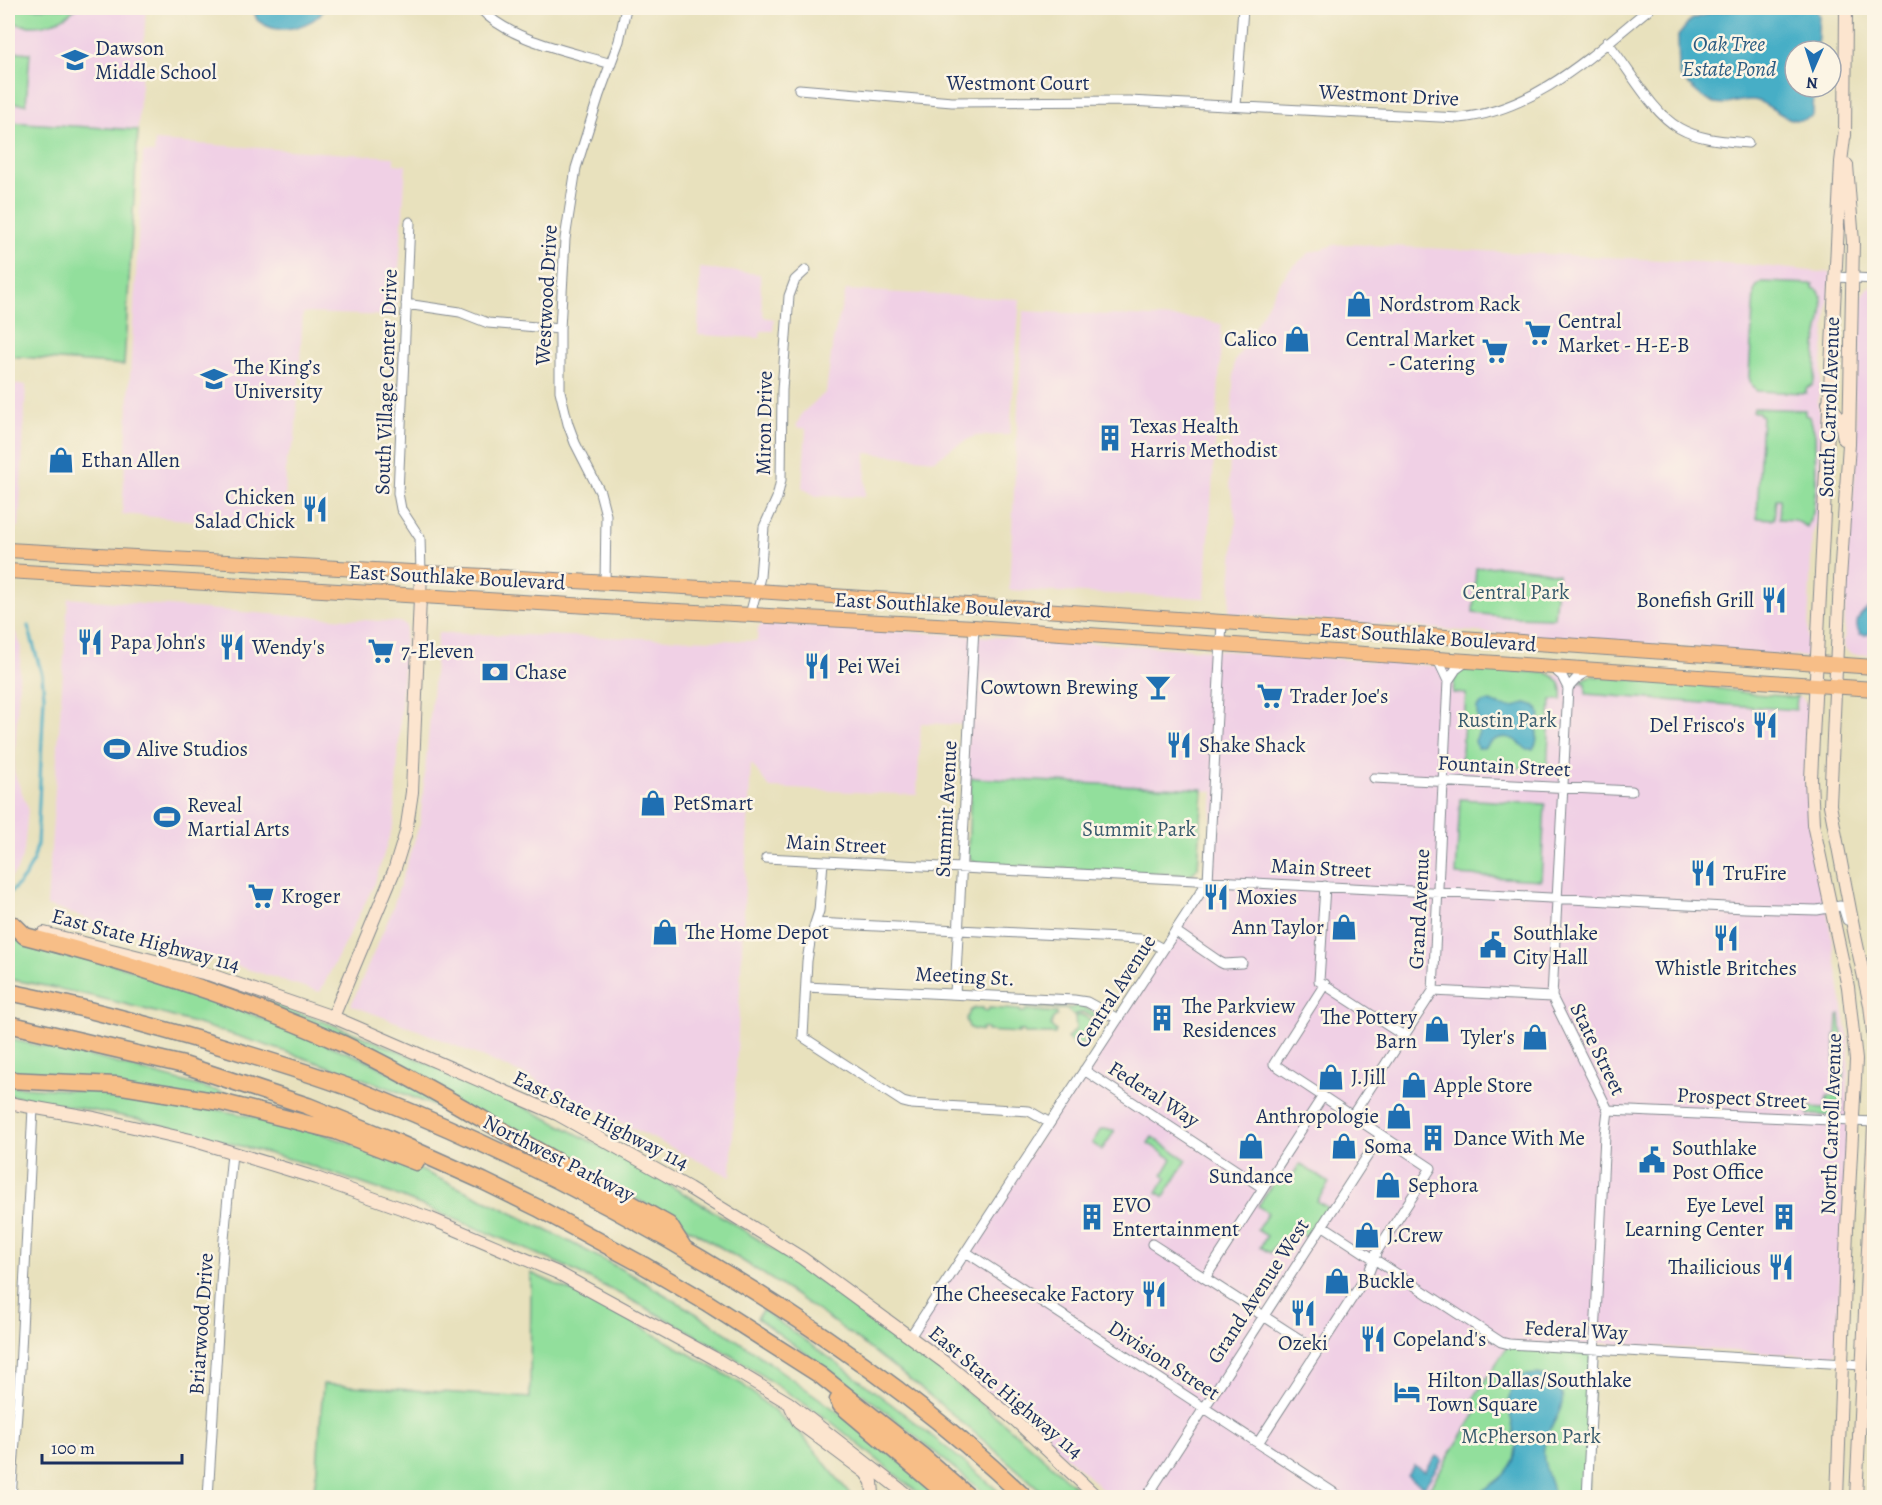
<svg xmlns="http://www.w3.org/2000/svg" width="1882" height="1505" font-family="Alegreya,serif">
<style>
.built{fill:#f0d0e5}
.green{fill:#92df9c;stroke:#56877d;stroke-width:1.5}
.water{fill:#47aec6;stroke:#316e92;stroke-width:1.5}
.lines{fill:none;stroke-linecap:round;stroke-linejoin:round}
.stream{stroke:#47aec6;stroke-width:3}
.street-casing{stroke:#82888e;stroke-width:11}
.secondary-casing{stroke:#82888e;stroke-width:14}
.primary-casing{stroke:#82888e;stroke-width:16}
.highway-casing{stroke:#82888e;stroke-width:19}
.street{stroke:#fff;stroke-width:9}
.secondary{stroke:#fce5cf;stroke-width:12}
.primary{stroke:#f7be87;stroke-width:14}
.highway{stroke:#f7be87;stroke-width:16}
.labels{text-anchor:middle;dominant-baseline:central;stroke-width:5;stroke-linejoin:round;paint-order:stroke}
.poi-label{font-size:21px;fill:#1b2f5e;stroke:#fcf5e5;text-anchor:start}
.street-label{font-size:21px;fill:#1b2f5e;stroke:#fcf5e5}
.park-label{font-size:21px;fill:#395b6e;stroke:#fcf5e5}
.water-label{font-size:22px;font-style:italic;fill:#2a5b82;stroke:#fcf5e5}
</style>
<rect width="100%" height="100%" fill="#fcf5e5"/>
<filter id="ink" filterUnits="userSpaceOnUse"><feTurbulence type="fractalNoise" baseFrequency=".0167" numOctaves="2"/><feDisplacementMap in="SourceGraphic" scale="12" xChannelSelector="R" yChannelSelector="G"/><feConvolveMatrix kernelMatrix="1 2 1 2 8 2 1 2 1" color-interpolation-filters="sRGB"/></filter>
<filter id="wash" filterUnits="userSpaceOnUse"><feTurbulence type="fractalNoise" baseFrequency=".008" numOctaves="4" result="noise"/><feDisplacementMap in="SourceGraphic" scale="24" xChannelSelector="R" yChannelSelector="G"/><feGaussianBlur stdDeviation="1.35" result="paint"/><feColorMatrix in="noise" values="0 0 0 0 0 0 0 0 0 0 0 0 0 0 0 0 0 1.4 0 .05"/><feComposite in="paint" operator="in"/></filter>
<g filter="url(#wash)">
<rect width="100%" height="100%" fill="#e8e1bd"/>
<path class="built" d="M8,8h138l-8,122 -130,-8z
M155,141l239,16v7l12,1 -10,151 -93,-3 -8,128 -9,19 -1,69 -163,-15 21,-362 11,1z
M1348,244l393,20 90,9 -13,131 3,33 -2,81 -7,17 -5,122 -578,-44 7,-93 -7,-39 5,-118 44,-78 12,-16 19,-16 25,-8z
M700,268l60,6 2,34 2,9 10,2 -1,12h-12l-1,7 -62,-3z
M1874,286v369l-22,-1 -7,-5 -1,-7 3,-89 10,-98 -3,-71 5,-25 3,-64 6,-8z
M846,290l174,9 -10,136 -35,1 -23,12 -17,12 -69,-7 -1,44 -49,-1 -14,-8 4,-59 -10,-2 6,-14 24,-21 7,-52z
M1023,311l176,8 22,5v26l-16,248 -196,-8z
M8,384l18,1 -7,142 -11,1z
M68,598l200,16 131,8 7,3 -12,197 -20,63 -54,107 -273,-86z
M8,616l13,29 -7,127 14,36 -4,44 -7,18 -9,11z
M763,623l481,29 447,32 62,10 49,4 7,9 -2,78 42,259 -2,94 -10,212 -3,4 -4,3 -235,-14 -8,154h-477l-34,-32 -166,-128 298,-456 5,-90 -247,-13 2,-53 -47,-2 -4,72 -147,-7 -19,-25 -20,414 -206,-102 -105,-44 -69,-26 40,-92 29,-90 18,-190 319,8 1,-13z"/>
<path class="green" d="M8,8h68c-17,17 -46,24 -68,12z
M8,51l22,2 -4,51 -18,-1z
M8,122l130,8 -14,235 -116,-9z
M1762,282l51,2v4l5,2c11,16 -1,39 -2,57 -1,12 1,26 -3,38l-7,4v4l-49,-2 -5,-4 -3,-10 5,-85 2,-5z
M1754,408l51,2v5l5,2 5,17 1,52 -3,27 -6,14 -12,-7 -16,-1 1,-20h-4l-2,20 -17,-1 5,-103h-2l-1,-3h-6z
M1499,566l35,3 24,5 -4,44 -44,-1 -37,-4 3,-45z
M1470,668l77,5c14,6 16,13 15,27h-11l-4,70 -86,-6 5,-70 -13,-1 1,-12 5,-9z
M1590,676l101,8 62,10 30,2 9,2 5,-2 -1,14 -210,-16v-11l-8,-1z
M971,778l232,11 -5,78 -5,6 -7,2 -208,-11 -7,-4 -3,-8z
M1460,799l85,5 -4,76 -85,-5z
M8,936l148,40 215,86 105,61 -2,2c-50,-26 -104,-44 -158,-63 -101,-35 -203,-65 -308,-83z
M268,1002c305,103 584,274 818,495h-38c-79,-71 -162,-140 -250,-200 -89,-61 -184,-111 -279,-160 -84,-44 -168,-87 -252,-131z
M1025,1002l2,1 1,3 46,2 1,-3c12,2 14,5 23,10l2,-1 -3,5 -14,-7 -10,3 -7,-6 -41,-2z
M976,1008h7v2l5,1 1,-3 31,2v2h5l1,-2 31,3v3l-4,2 -2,8 5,5 -1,3h-31v-3h-5v2l-32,-2v-2l-5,-1v3l-10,-2 -3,-2 -3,-8 5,-9z
M1082,1015l13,7 -17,27 -11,-11 9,-9 -1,-13z
M1840,1015l4,43 -2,45h-16l1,-7h8v-61h2l1,-19z
M8,1039l89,19 153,42v4l-242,-27z
M8,1086l137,9 162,33 105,38 86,40 72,36 64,34 66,40 49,32 89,64 106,85h-21l-93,-76 -90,-60 -48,-28 -68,-37 -64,-32 -74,-32 -85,-35 -104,-36 -158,-42 -131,-24z
M1809,1107l33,2 -2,6 -3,1 -29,-1z
M1101,1129l13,1v2l-12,18 -10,-7z
M1152,1137l35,23 -23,37 -7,-5 10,-15 -4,-3 9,-15 -24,-16z
M1300,1164l29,19 -12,18 11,7 -20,30 -10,-6 -11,17 -10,-6 -7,10 -10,-6 7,-11 -10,-6 11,-17 -10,-7 20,-30 10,6z
M531,1273l81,37 130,74 59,50 49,60 -4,4 -533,-1 4,-29 6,-84 207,14z
M762,1310c84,58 166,120 243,187h-16l-109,-90 -123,-89z
M1509,1344l86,4 -8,149 -164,1 54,-87 -8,-6z"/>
<path class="water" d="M253,8h72c-7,14 -31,22 -46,21 -9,0 -16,-5 -22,-9z
M1746,8l8,3 32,-3h29l4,7 -2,36h-22v36h19l-1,28c-20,15 -37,-7 -55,-14 -14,-5 -30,7 -47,1 -12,-5 -23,-18 -32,-27l-1,-39 13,-16 22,-8 27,-2z
M1874,604v27l-8,4 -6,-1c-9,-14 3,-23 14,-30z
M1490,702c15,6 23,7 37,1l9,3 4,10c-7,13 1,22 -7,33h-7c-14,-15 -28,-16 -42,-1h-7l-2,-7c1,-3 3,-6 4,-9 2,-8 -3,-16 -2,-24l5,-5z
M1539,1374c47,19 10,45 5,73 -3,19 8,33 10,50h-80c10,-9 24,-14 33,-26 17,-20 5,-40 2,-63 -2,-10 3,-22 6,-32z
M1436,1456l6,4 -18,27 -17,-11 7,-11 11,7z"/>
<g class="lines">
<path class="stream" d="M13,539v-6
M8,894c17,-13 26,-29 29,-50l7,-148 -2,-21 -14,-49"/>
</g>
</g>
<g filter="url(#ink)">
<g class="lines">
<g class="street-casing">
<path id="street" d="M480,8c29,33 90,43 131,56
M1607,42c22,26 44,70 72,86 21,12 46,13 69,15
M799,89l153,13 177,-1 330,17c76,-7 134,-64 191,-110
M1236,106l7,-98
M410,222l-12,271 3,16 19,29 1,35
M1836,277l38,2
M406,304l54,8 28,11 72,6
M605,583l1,-68 -6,-23 -25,-49 -7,-19 -8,-33v-62l5,-90 11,-71 23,-73 20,-54 7,-33
M750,615l10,-38 4,-50 13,-29 4,-18 1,-90 7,-94 6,-16 11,-10
M1553,668l9,8 6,12 -16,309 56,113 -3,25 -18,363
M1448,681l8,-12 11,-8
M1568,688l10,-11 11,-7
M1374,778l258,13
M766,858l979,50 72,2 23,-4 3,1 4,13
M823,862l-4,49 -8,25 -4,25 -4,76 100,65 8,2 118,7 21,12
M1325,886l-6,95 85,55
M815,923l325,16 10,3 13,7
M1175,931l45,31 4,2 18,-1
M806,987l268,13 13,2 31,17
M1433,991l119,6
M955,994l19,-367
M1084,1070l179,118
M1608,1110l266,12
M1352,1116l81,-125 15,-310 -8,-17 -6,-6
M1322,1225l179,117 8,2 353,21
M1152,1244l166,107
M966,1252l376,246
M1205,1278l118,-182
M910,1337l298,-456 14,-259
M1258,1443l111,-171 8,-21 54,-83 -157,-104 51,-80
M11,1498l9,-128 13,-262
M208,1498l15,-248 9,-97
M1146,1498l235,-363"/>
</g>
<g class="secondary-casing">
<path id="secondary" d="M1845,136l1,-128
M1847,165l6,77 -4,202 -9,135 -10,226 25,131 15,69 4,36
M1828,403l12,15 4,21
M44,933l167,42 122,42 224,97 132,74 113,70 142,104 71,58 83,78
M333,1017l61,-146 12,-39 6,-40 9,-219
M8,1103l86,15 101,23 121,37 113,40 129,55 156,85 75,45 122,95
M791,1407l8,16 67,50 6,9 1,12 -3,4
M1837,1498l10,-269 9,-169 -8,-73 -35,-163 -2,-45 30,-617 4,-32
M1856,1498l18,-373"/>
</g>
<g class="primary-casing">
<path id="primary" d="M8,550l749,41 794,53 323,23
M8,571l614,37 352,19 900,62"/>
</g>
<g class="highway-casing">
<path id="highway" d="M14,925l11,11c109,28 216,62 318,108 51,24 100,52 148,80 59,34 119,68 178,101l14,22
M8,992c83,16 164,39 245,64 43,13 85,26 126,43 122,49 239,109 351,177 105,64 206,136 295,222
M8,1024l176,41 124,41 79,32 96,43 55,27 105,57 63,37 114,73 102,81 48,42
M8,1080l108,5 104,17 116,29 80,31
M838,1400l3,5 110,93"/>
</g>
<use href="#street" class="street"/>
<use href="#secondary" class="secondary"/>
<use href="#primary" class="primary"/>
<use href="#highway" class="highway"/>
</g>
</g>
<defs>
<g id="school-bare" transform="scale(2.07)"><path d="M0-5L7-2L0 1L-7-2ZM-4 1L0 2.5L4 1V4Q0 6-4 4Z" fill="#1f6fb2" stroke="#fcf5e5" stroke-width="2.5" paint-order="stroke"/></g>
<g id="shop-bare" transform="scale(2.07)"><path d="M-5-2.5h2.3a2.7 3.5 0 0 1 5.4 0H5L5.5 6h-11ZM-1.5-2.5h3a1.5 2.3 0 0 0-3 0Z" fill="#1f6fb2" stroke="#fcf5e5" stroke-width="2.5" paint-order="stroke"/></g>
<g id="supermarket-bare" transform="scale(2.07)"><path d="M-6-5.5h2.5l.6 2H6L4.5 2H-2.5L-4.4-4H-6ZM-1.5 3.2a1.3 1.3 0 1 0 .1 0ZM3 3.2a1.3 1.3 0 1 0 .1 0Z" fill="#1f6fb2" stroke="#fcf5e5" stroke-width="2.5" paint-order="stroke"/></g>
<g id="university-bare" transform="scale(2.07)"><path d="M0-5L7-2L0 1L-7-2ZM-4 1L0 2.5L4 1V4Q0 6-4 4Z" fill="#1f6fb2" stroke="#fcf5e5" stroke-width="2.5" paint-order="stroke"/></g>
<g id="building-bare" transform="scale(2.07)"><path d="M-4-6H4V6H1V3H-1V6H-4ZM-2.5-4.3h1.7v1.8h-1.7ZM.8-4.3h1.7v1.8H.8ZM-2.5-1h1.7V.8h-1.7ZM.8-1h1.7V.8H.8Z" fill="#1f6fb2" stroke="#fcf5e5" stroke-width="2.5" paint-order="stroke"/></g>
<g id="restaurant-bare" transform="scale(2.07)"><path d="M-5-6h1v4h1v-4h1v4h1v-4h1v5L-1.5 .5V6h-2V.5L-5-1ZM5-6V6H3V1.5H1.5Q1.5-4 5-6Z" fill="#1f6fb2" stroke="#fcf5e5" stroke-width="2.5" paint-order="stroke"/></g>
<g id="bank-bare" transform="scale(2.07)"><path d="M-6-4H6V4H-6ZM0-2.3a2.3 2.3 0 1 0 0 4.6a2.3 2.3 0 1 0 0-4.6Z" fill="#1f6fb2" stroke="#fcf5e5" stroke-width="2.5" paint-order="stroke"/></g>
<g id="bar-bare" transform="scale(2.07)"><path d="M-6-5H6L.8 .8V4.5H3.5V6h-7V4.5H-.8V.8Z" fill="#1f6fb2" stroke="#fcf5e5" stroke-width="2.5" paint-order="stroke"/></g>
<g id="stadium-bare" transform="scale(2.07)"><path d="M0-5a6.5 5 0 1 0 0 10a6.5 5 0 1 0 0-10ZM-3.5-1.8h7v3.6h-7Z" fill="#1f6fb2" stroke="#fcf5e5" stroke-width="2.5" paint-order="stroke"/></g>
<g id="civic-bare" transform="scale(2.07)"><path d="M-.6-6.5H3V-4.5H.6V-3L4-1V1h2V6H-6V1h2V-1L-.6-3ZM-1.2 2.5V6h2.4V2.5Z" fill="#1f6fb2" stroke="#fcf5e5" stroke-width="2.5" paint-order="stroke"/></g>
<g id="hotel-bare" transform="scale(2.07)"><path d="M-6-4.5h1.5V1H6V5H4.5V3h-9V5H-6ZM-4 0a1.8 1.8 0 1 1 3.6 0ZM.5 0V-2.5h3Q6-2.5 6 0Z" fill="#1f6fb2" stroke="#fcf5e5" stroke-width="2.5" paint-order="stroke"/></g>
</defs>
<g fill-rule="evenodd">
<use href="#school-bare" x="75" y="60"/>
<use href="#shop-bare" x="1359" y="304"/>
<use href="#supermarket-bare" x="1538" y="333"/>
<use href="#shop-bare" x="1297" y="339"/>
<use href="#supermarket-bare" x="1495" y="351"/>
<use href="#university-bare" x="214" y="379"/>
<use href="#building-bare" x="1110" y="438"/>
<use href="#shop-bare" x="61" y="460"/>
<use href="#restaurant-bare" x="315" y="509"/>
<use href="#restaurant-bare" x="1774" y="600"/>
<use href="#restaurant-bare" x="90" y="642"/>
<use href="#restaurant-bare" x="232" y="647"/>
<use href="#supermarket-bare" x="381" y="651"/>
<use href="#restaurant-bare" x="817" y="666"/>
<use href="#bank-bare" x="495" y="672"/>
<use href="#bar-bare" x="1158" y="687"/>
<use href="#supermarket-bare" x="1270" y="696"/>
<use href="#restaurant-bare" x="1765" y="725"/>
<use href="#restaurant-bare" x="1179" y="745"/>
<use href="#stadium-bare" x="117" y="749"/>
<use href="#shop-bare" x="653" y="803"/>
<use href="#stadium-bare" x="167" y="817"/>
<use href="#restaurant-bare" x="1703" y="873"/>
<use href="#supermarket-bare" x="261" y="896"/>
<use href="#restaurant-bare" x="1216" y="897"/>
<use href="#shop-bare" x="1344" y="927"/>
<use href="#shop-bare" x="665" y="932"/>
<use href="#restaurant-bare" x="1726" y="938"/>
<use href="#civic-bare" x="1493" y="945"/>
<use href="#building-bare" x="1162" y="1018"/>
<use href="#shop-bare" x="1437" y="1029"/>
<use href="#shop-bare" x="1535" y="1037"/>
<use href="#shop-bare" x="1331" y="1077"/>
<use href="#shop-bare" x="1414" y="1085"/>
<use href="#shop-bare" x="1399" y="1116"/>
<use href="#building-bare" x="1433" y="1138"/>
<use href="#shop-bare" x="1251" y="1146"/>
<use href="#shop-bare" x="1344" y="1146"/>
<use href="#civic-bare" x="1652" y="1160"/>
<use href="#shop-bare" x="1388" y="1185"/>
<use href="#building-bare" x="1092" y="1217"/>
<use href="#building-bare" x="1784" y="1217"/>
<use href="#shop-bare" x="1367" y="1235"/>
<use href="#restaurant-bare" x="1781" y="1267"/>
<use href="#shop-bare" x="1337" y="1281"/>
<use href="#restaurant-bare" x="1154" y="1294"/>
<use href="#restaurant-bare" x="1303" y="1313"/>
<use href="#restaurant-bare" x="1373" y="1339"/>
<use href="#hotel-bare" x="1407" y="1392"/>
</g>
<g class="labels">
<g class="poi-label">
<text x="95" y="48">Dawson<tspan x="95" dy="24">Middle School</tspan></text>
<text x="1379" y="304">Nordstrom Rack</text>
<text x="1558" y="321">Central<tspan x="1558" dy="24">Market - H-E-B</tspan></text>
<text x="1277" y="339" text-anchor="end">Calico</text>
<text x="1475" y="339" text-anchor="end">Central Market<tspan x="1475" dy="24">- Catering</tspan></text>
<text x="234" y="367">The King’s<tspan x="234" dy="24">University</tspan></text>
<text x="1130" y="426">Texas Health<tspan x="1130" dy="24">Harris Methodist</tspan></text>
<text x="81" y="460">Ethan Allen</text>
<text x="295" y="497" text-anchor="end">Chicken<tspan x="295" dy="24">Salad Chick</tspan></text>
<text x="1754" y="600" text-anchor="end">Bonefish Grill</text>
<text x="110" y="642">Papa John's</text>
<text x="252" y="647">Wendy's</text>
<text x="401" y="651">7-Eleven</text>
<text x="837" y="666">Pei Wei</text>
<text x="515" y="672">Chase</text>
<text x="1138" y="687" text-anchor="end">Cowtown Brewing</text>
<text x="1290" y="696">Trader Joe's</text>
<text x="1745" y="725" text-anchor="end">Del Frisco's</text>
<text x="1199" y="745">Shake Shack</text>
<text x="137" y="749">Alive Studios</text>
<text x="673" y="803">PetSmart</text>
<text x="187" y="805">Reveal<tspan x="187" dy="24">Martial Arts</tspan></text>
<text x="1723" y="873">TruFire</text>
<text x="281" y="896">Kroger</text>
<text x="1236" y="897">Moxies</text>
<text x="1324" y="927" text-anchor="end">Ann Taylor</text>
<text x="685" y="932">The Home Depot</text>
<text x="1513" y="933">Southlake<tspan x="1513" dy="24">City Hall</tspan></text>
<text x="1726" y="968" text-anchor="middle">Whistle Britches</text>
<text x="1182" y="1006">The Parkview<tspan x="1182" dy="24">Residences</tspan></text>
<text x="1417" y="1017" text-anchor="end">The Pottery<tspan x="1417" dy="24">Barn</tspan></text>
<text x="1515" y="1037" text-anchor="end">Tyler's</text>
<text x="1351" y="1077">J.Jill</text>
<text x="1434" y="1085">Apple Store</text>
<text x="1379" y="1116" text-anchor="end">Anthropologie</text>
<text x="1453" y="1138">Dance With Me</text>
<text x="1364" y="1146">Soma</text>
<text x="1672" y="1148">Southlake<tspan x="1672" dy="24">Post Office</tspan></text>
<text x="1251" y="1176" text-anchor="middle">Sundance</text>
<text x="1408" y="1185">Sephora</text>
<text x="1112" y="1205">EVO<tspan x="1112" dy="24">Entertainment</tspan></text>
<text x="1764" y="1205" text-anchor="end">Eye Level<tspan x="1764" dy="24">Learning Center</tspan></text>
<text x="1387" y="1235">J.Crew</text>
<text x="1761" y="1267" text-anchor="end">Thailicious</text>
<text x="1357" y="1281">Buckle</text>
<text x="1134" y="1294" text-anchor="end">The Cheesecake Factory</text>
<text x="1393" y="1339">Copeland's</text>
<text x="1303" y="1343" text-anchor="middle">Ozeki</text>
<text x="1427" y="1380">Hilton Dallas/Southlake<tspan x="1427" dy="24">Town Square</tspan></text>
</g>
<g class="street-label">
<text x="1018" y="83">Westmont Court</text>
<text transform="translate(1389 95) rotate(3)">Westmont Drive</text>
<text transform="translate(546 295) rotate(-87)">Westwood Drive</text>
<text transform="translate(386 382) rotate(-88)">South Village Center Drive</text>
<text transform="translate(1829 407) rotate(-88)">South Carroll Avenue</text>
<text transform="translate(764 423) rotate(-89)">Miron Drive</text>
<text transform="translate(457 577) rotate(3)">East Southlake Boulevard</text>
<text transform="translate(943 605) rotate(3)">East Southlake Boulevard</text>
<text transform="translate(1428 637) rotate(4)">East Southlake Boulevard</text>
<text transform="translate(1504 766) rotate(3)">Fountain Street</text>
<text transform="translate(946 809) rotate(-87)">Summit Avenue</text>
<text transform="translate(836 844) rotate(3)">Main Street</text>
<text transform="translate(1321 868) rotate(3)">Main Street</text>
<text transform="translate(1419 909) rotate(-87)">Grand Avenue</text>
<text transform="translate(146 940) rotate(15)">East State Highway 114</text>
<text transform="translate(965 976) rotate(3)">Meeting St.</text>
<text transform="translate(1115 991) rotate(-57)">Central Avenue</text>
<text transform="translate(1598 1049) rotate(64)">State Street</text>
<text transform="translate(1154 1094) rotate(33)">Federal Way</text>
<text transform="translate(1742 1098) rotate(3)">Prospect Street</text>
<text transform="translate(601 1120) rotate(27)">East State Highway 114</text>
<text transform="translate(1831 1124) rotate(-88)">North Carroll Avenue</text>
<text transform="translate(559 1158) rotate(27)">Northwest Parkway</text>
<text transform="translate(1258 1291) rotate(-57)">Grand Avenue West</text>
<text transform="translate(201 1324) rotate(-86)">Briarwood Drive</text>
<text transform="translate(1576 1330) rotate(3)">Federal Way</text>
<text transform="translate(1164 1360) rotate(33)">Division Street</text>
<text transform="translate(1006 1392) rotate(40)">East State Highway 114</text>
</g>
<g class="park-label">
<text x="1516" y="592">Central Park</text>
<text x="1507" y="720">Rustin Park</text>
<text x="1139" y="829">Summit Park</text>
<text x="1531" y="1436">McPherson Park</text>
</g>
<g class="water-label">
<text x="1729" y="44">Oak Tree<tspan x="1729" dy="25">Estate Pond</tspan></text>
</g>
</g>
<rect width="1882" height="1505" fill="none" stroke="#fcf5e5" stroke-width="30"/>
<g transform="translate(1813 69) rotate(183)"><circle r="28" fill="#fcf5e5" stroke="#a2a6af" stroke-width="1.5"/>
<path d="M0-4.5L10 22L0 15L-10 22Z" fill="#1f6fb2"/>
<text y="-9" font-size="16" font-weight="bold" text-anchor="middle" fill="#1b2f5e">N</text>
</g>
<path d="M42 1454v9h140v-9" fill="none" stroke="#1b2f5e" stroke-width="3"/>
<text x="51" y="1454" font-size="18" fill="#1b2f5e" stroke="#fcf5e5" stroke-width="4.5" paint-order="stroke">100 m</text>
</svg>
